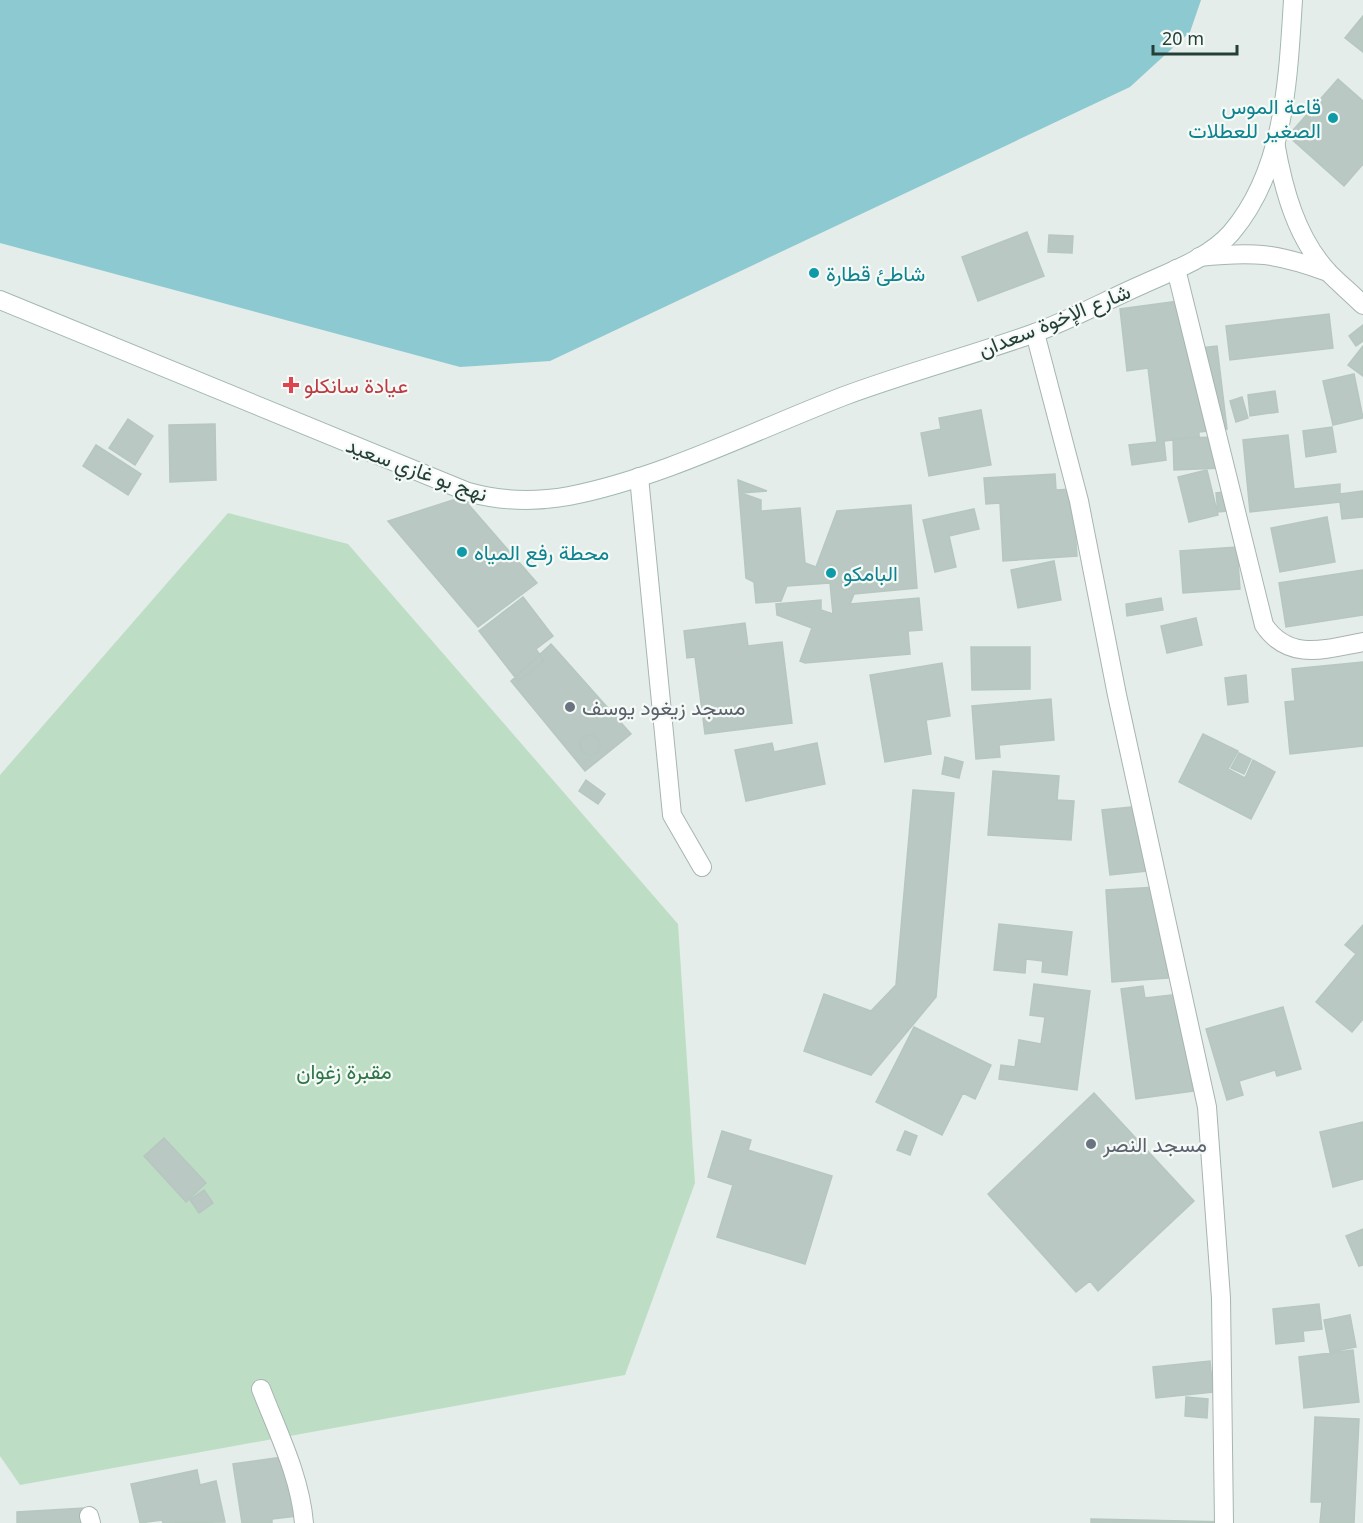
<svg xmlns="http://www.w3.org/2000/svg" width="1363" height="1523" font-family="'Noto Sans',Vazirmatn,sans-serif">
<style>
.green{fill:#bddec5}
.water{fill:#8dc9d1}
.building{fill:#b9c8c2;stroke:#b6c7c0;stroke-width:1.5}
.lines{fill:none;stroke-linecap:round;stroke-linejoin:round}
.street-casing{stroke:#a7b5b0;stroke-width:20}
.secondary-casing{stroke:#a2b9b0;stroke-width:20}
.street{stroke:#fff;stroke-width:18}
.secondary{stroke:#fff;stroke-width:18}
.culture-dot{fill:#0f9aa8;stroke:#f5faf7;stroke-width:2}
.health-dot{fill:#e0444e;stroke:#f5faf7;stroke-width:2}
.worship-dot{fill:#6b7280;stroke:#f5faf7;stroke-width:2}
.labels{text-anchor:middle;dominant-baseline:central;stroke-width:4.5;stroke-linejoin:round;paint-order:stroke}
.culture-label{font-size:21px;fill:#0d838f;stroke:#f5faf7;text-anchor:start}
.street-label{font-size:21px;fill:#243f37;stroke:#f5faf7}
.health-label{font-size:21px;fill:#be3a42;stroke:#f5faf7;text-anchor:start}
.worship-label{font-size:21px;fill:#5b616d;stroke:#f5faf7;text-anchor:start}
.park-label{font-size:21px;fill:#2e7547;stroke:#f5faf7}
</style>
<rect width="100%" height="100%" fill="#e4ede9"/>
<path class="green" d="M228,513l120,31 330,380 17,259 -70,192 -605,110 -20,-29v-681z"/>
<path class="water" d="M0,0h1201l-11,32 -60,55 -580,274 -90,6 -460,-124z"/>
<path class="building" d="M1363,16v36l-18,-14z
M1338,79l25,22v63l-19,22 -56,-50z
M1027,232l17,44 -66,25 -16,-44z
M1049,235l24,1 -1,17 -24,-1z
M1193,299l6,49 18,-2 10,83 -28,3v5l-35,4 2,19 -34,5 -3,-20 28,-3 -9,-74 -21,3 -7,-62z
M1329,314l4,34 -103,12 -4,-34z
M1363,325v16l-7,5 -7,-10z
M1363,346v30l-15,-11z
M1354,374l9,44 -30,7 -10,-44z
M1275,391l3,21 -28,4 -2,-21z
M1242,397l6,21 -12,4 -6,-21z
M981,410l10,55 -62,11 -8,-43 20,-4 -2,-11z
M128,419l25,17 -18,29 -26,-17z
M215,424l1,56 -46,2 -1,-57z
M1332,427l4,25 -30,5 -3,-26z
M1288,435l6,54 46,-5v10l23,-3v26l-21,2 -2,-17 -90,10 -7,-72z
M1222,437l1,31 -49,2 -1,-32z
M96,445l45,29 -13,21 -45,-29z
M1207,470l11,45 -29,7 -11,-45z
M1055,474l1,16 16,-1 5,67 -74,5 -3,-58 -14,1 -2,-26z
M738,480l29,11 -26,2 20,7v11l39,-3 5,55 11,4 21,-56 74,-6 6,83 -63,6 -4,10 69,-6 3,32 -14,1 2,23 -105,9 -5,-2 12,-33 -35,-13 -1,-11 45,-4v10l12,4 -3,-31 -43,3 -6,15 -25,2 -2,-21 -8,-4z
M1224,492l3,19 -9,1 -2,-19z
M462,497l75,86 -59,44 -90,-106z
M974,509l5,20 -30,7 7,31 -21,5 -12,-52z
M1327,517l8,45 -55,10 -9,-44z
M1237,547l3,42 -57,4 -3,-42z
M1054,561l7,39 -43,8 -7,-38z
M1363,570v45l-77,12 -7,-44z
M523,597l30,39 -17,13 8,12 -26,20 -39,-50z
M1161,598l2,12 -36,6 -1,-12z
M1196,618l6,27 -35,8 -6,-27z
M745,623l3,23 34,-4 10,81 -87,11 -10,-77 -8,1 -3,-27z
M551,644l80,90 -46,37 -74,-90z
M971,647h59v42l-58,1z
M1363,662v84l-73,8 -5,-52 10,-1 -3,-32z
M942,663l8,53 -24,4 5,34 -46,8 -15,-87z
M1246,675l2,27 -20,3 -3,-27z
M1051,699l3,41 -55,5 1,12 -24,2 -4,-53z
M1203,734l35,17 -10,18 17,9 8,-18 22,12 -24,47 -72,-37z
M580 745a10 10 0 1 1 20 0a10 10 0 1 1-20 0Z
M772,743l2,9 43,-9 8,41 -79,17 -11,-51z
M1239,753l12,6 -7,15 -13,-6z
M945,757l18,5 -4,16 -17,-4z
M993,771l66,5 -2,24 17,1 -3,39 -83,-5z
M586,780l19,14 -7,10 -19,-13z
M913,790l41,3 -18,204 -65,78 -67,-24 20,-57 47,17 25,-26z
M1141,806l15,64 -46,5 -8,-65z
M1157,887l11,91 -56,4 -6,-92z
M999,924l73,8 -5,43 -25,-3 1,-11 -17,-2 -1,14 -31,-3z
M1363,925v94l-11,13 -36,-30 40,-48 -11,-9z
M1034,984l56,7 -13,99 -78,-11 2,-14 14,2 4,-27 22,4 4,-27 -15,-2z
M1143,986l2,12 35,-4 13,97 -57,8 -15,-110z
M1283,1007l18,62 -24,7 -2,-6 -36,11 4,14 -16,5 -21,-71z
M914,1027l77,38 -16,34 -12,-6 -21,42 -66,-33z
M1094,1093l100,108 -96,90 -8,-10 -14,11 -88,-98z
M1363,1122v57l-30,8 -13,-55z
M722,1131l29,9 -3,10 84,26 -27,88 -88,-27 16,-52 -25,-8z
M905,1131l12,5 -7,19 -13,-5z
M164,1138l42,45 -20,19 -42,-46z
M204,1190l9,13 -14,10 -9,-13z
M1363,1229v36l-4,1 -13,-30z
M1319,1304l3,25 -19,2 1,10 -28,3 -3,-35z
M1350,1315l6,32 -26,5 -6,-32z
M1353,1350l6,52 -55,6 -5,-51z
M1210,1361l3,31 -57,6 -3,-31z
M1186,1397l22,2 -1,19 -22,-2z
M1315,1417l44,2 -5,104h-34l2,-21h-11z
M289,1456l8,60 -25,3v4h-30l-9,-59z
M197,1470l3,15 16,-4 9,41 -62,1 -1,-3 -22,3 -9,-39z
M84,1508l1,15h-68v-11z
M1091,1519l139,3v1h-139z"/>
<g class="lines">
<g class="street-casing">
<path id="street" d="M1275,142c8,46 21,96 54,131 11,11 23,21 34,32
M1199,257c55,-6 77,-4 129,15
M1176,269l88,356c25,37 62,24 99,17
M1035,333l44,168 38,194 90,412 14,191 3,225
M639,477l33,338 30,52
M261,1389c17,44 39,87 43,134
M89,1516l2,7"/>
</g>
<g class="secondary-casing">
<path id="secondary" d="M0,300l468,192c32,9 68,10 101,4 92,-18 187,-66 275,-100 62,-23 126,-40 188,-62 36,-13 71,-32 107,-48 30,-14 69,-27 92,-53 54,-63 57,-154 62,-233"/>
</g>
<use href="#street" class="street"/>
<use href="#secondary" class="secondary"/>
</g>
<g class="culture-dot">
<circle cx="1333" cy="118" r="6"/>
<circle cx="814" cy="273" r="6"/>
<circle cx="462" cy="552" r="6"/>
<circle cx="831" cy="573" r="6"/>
</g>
<path class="health-dot" d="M288 376h6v6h6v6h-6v6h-6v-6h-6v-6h6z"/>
<g class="worship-dot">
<circle cx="570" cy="707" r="6"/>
<circle cx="1091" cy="1144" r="6"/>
</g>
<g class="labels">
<g class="culture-label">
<text x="1321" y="106" text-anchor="end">قاعة الموس<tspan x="1321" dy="24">الصغير للعطلات</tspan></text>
<text x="826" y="273">شاطئ قطارة</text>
<text x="474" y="552">محطة رفع المياه</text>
<text x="843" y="573">البامكو</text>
</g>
<g class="street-label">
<text transform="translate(1054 320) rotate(-22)">شارع الإخوة سعدان</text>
<text transform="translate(417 469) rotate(20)">نهج بو غازي سعيد</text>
</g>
<g class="health-label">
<text x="304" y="385">عيادة سانكلو</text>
</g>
<g class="worship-label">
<text x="582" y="707">مسجد زيغود يوسف</text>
<text x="1103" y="1144">مسجد النصر</text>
</g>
<g class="park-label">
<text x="344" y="1071">مقبرة زغوان</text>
</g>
</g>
<path d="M1153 45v9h84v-9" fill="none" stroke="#243f37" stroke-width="3"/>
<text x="1162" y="45" font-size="18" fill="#243f37" stroke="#f5faf7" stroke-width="4.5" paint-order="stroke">20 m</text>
</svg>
